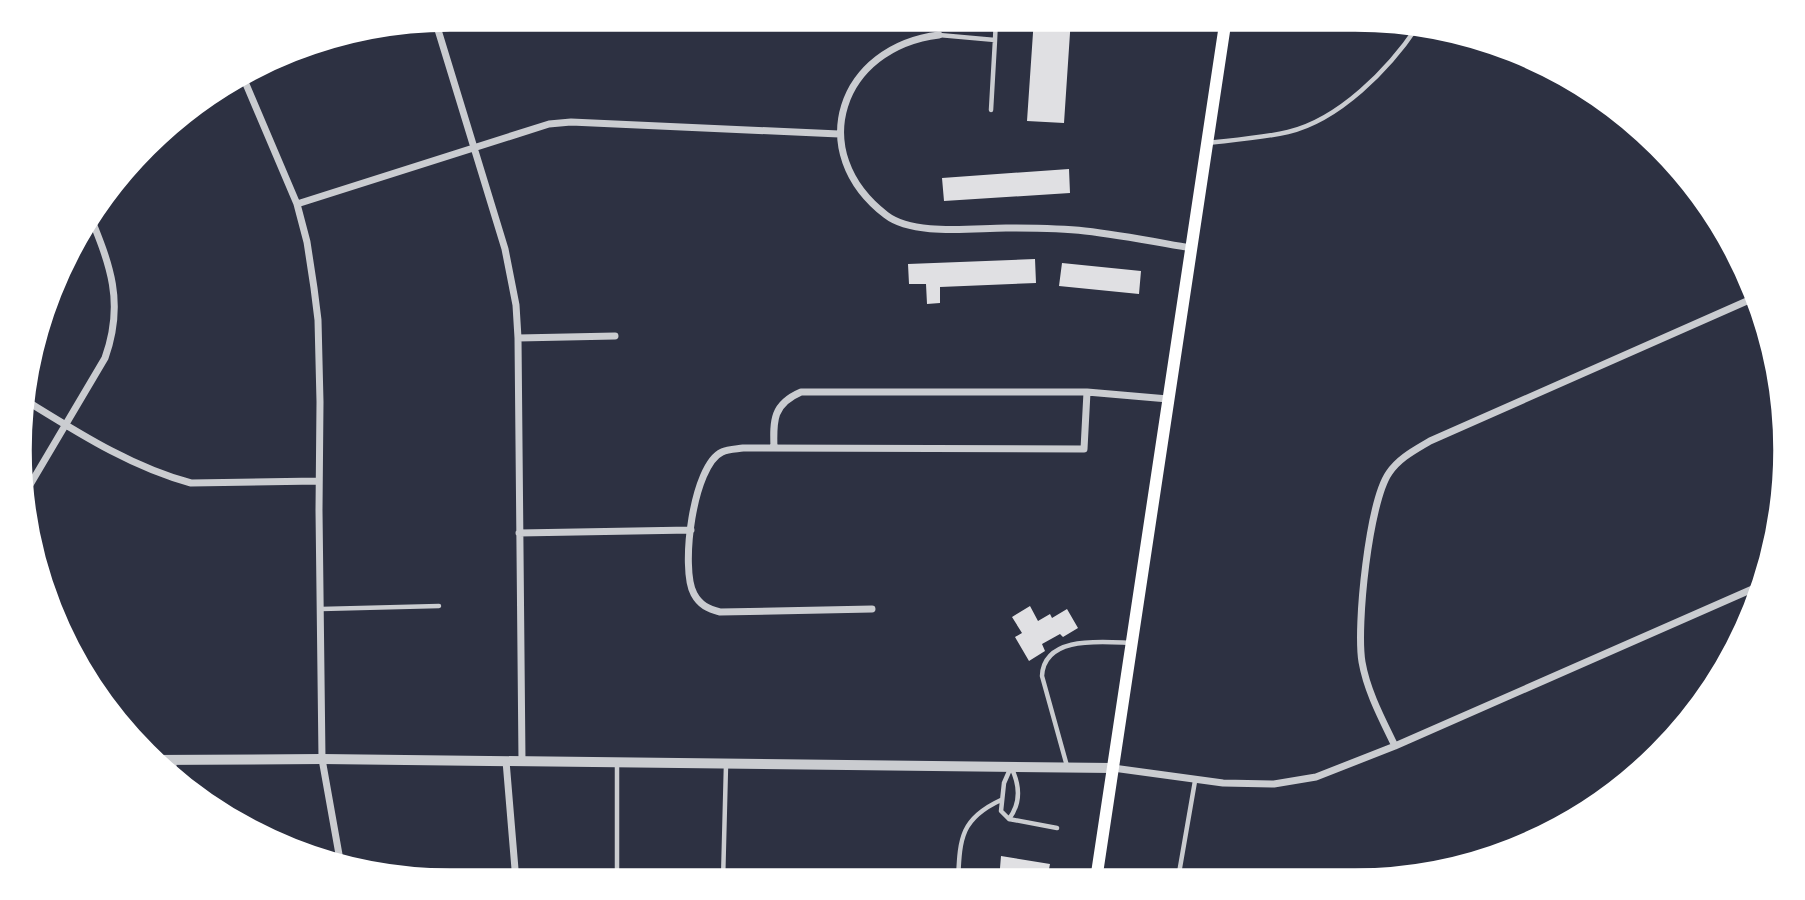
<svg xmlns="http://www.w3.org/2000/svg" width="1805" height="900" font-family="Montserrat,sans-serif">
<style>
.building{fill:#e0e0e3}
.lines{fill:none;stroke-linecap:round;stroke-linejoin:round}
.service{stroke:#caccd0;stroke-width:4.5}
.minor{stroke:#caccd0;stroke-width:7}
.tertiary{stroke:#caccd0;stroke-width:10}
.primary{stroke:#fff;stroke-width:12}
.rim{fill:none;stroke:#fff;stroke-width:3.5}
</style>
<rect width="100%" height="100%" fill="#2d3142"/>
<path class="building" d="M1034,18h37l-7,105 -37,-2z
M1069,169l1,24 -126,8 -2,-23z
M1035,259l1,24 -96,4v16l-13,1 -1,-20h-17l-1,-20z
M1062,263l79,8 -2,23 -80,-8z
M1030,606l8,15 12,-7 2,4 15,-9 11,19 -15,9 -3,-3 -18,10 3,7 -16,10 -14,-24 7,-4 -10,-16z
M1001,856l49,8 -3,16h-48z"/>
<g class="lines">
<path class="service" d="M939,35l56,5 -4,70
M995,40l1,-22
M1207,143c27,-3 55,-5 81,-11 51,-12 101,-63 129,-105
M321,609l118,-3
M1067,766l-25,-90c2,-41 60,-34 89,-33
M1011,767c9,18 10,36 -2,52l-8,-8 3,-28z
M1009,819l48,9
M617,874v-111
M1178,879l17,-98
M958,880c2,-41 2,-61 43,-80
M723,881l3,-116"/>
<path class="minor" d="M435,20l70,229 11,56 2,33 4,423
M939,35c-99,12 -135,117 -53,180 27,21 86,13 120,13 26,0 53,0 79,3 36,4 71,11 106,17
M243,77l54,127 10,38 7,46 4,32 2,82 -1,108 3,249 18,101
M297,204l252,-80 22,-2 268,12
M518,338l97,-2
M25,400c52,32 106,67 166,83l127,-2
M774,448c-1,-28 -1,-44 27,-56h286l81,7
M21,500l84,-142c20,-56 5,-93 -16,-145
M519,533l172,-3
M872,609l-152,3c-12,-3 -20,-7 -26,-18 -14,-25 -1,-129 28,-142 6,-3 15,-3 21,-4l341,1 3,-57
M1395,746c-13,-27 -28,-55 -33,-84 -6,-36 7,-160 27,-189 10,-15 26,-23 41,-32l326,-144
M506,761l10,120
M1113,768l110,15 51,1 42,-7 79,-31 362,-159
M173,776v-17"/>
<path class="tertiary" d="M149,760l173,-1 791,9"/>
<path class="primary" d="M1096,880l130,-862"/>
</g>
<path d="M0 0H1805V900H0ZM450 30H1355A420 420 0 0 1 1775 450V450A420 420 0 0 1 1355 870H450A420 420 0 0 1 30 450V450A420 420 0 0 1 450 30Z" fill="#fff" fill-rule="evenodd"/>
<path class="rim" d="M450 30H1355A420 420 0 0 1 1775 450V450A420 420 0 0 1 1355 870H450A420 420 0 0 1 30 450V450A420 420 0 0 1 450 30Z"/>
</svg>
